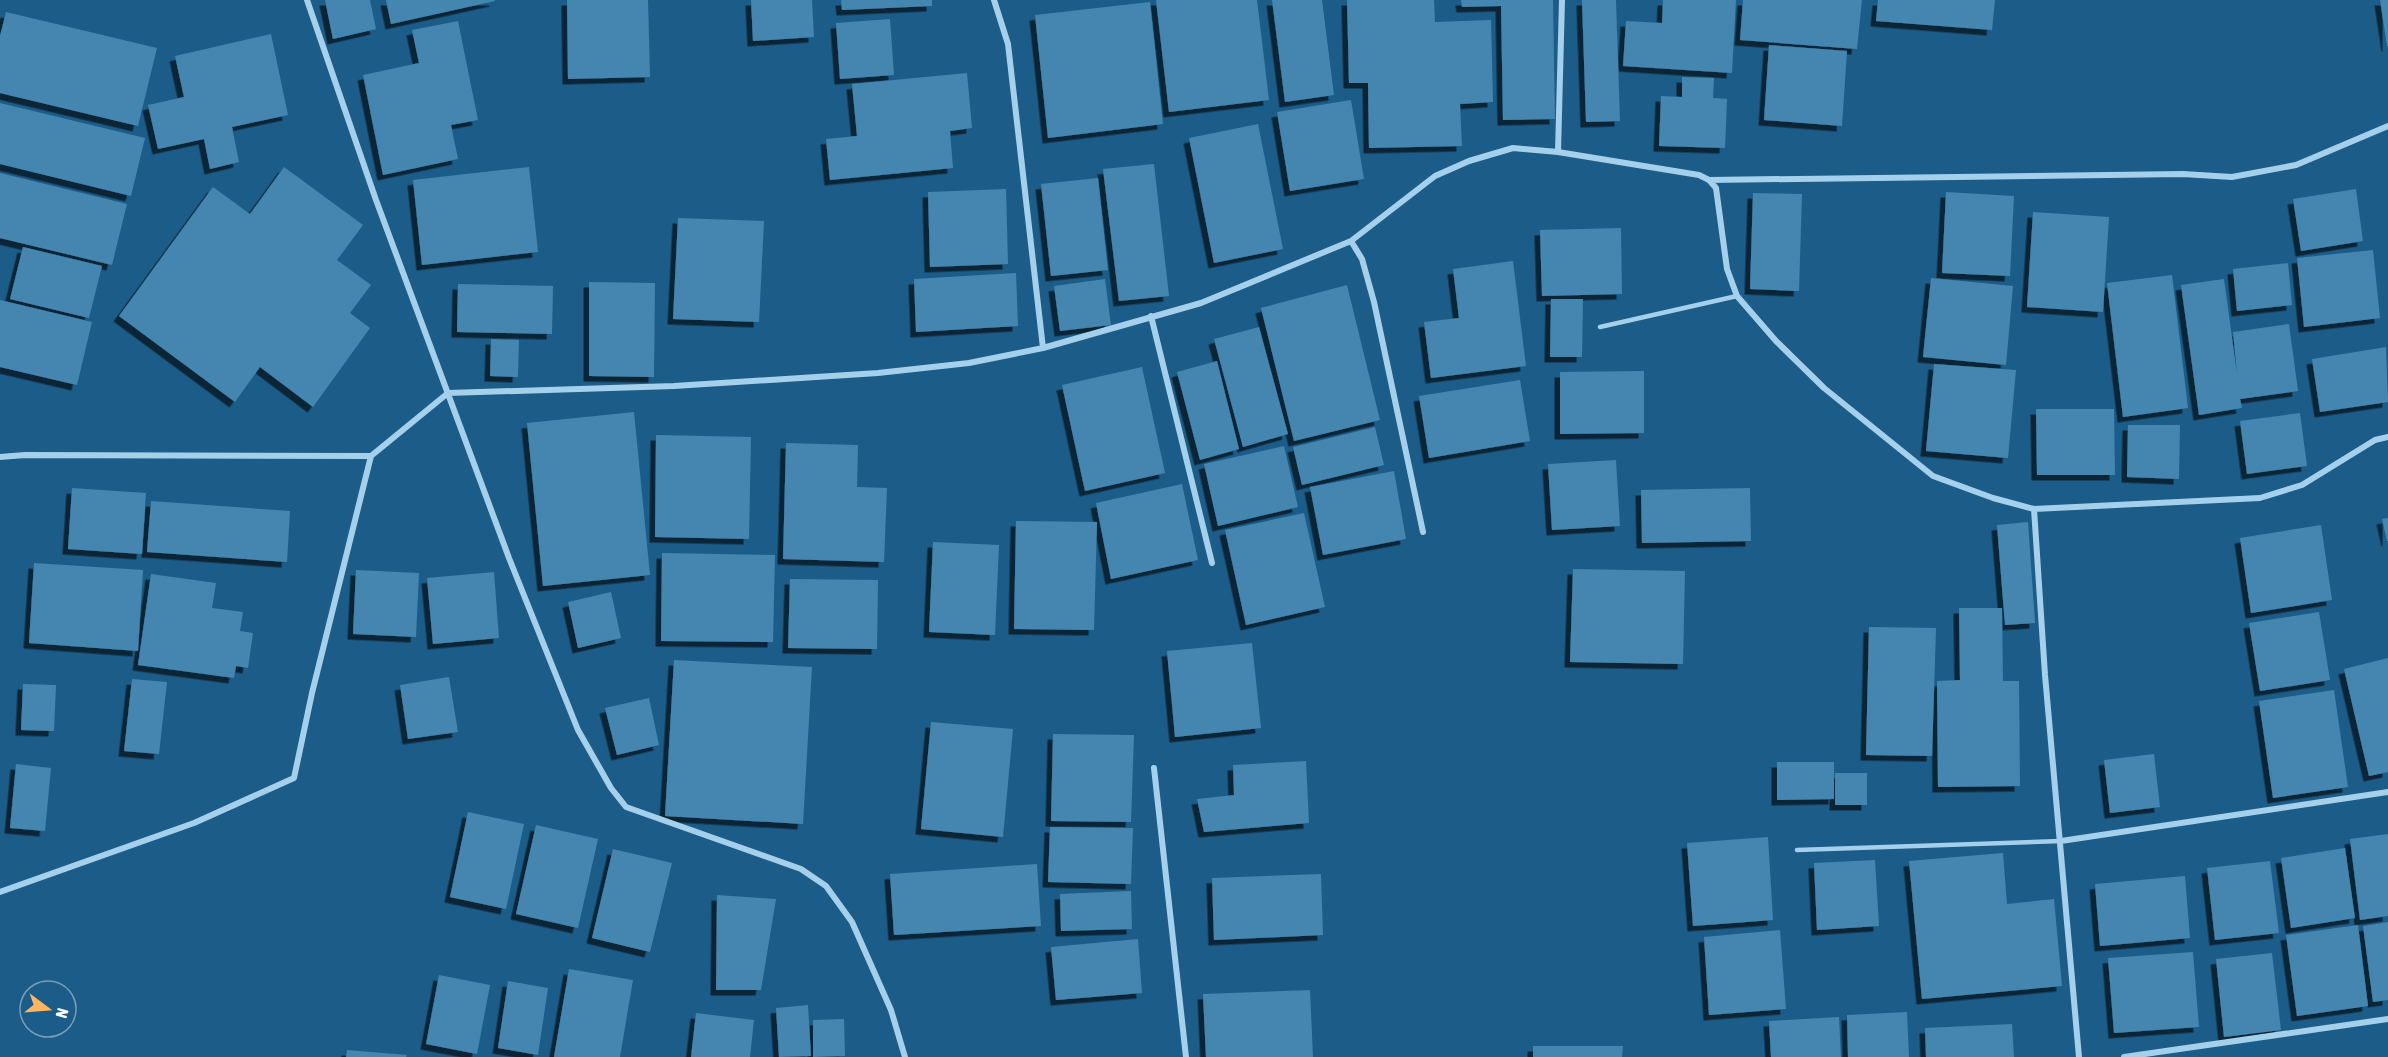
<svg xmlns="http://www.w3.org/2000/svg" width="2388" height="1057" font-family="'Asap Condensed',sans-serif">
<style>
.building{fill:#4486b1;filter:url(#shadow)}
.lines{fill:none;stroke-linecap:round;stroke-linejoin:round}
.lane{stroke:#a5d0ec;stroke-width:4.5}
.street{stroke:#a5d0ec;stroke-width:6}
</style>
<defs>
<filter id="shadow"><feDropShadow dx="-5.5" dy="5.5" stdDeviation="0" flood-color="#0009"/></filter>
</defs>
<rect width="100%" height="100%" fill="#1c5c88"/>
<path class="building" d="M325,0h45l6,29 -43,10z
M386,0h109v1l-104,23z
M567,0h81l2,77 -82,2z
M751,0h61l2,37 -61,4z
M841,0h91v6l-90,4z
M1156,0h101l12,100 -100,12z
M1272,0h50l12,95 -49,7z
M1347,0h87l1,22 56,-2 2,82 -33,2 2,42 -93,2 -1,-65h-19z
M1461,0h92l2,119 -52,1 -2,-114 -39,1z
M1582,0h34l4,121 -34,1z
M1663,0h73l-4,73 -109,-7 3,-45 36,2z
M1743,0h119l-5,49 -117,-9z
M1878,0h117l-3,30 -116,-9z
M2380,0h8v46h-1z
M1150,2l13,122 -115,14 -13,-123z
M6,12l151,36 -19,78 -138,-33v-57z
M890,19l4,56 -54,4 -4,-56z
M458,21l20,99 -27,5 7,34 -75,16 -20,-100 56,-12 -7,-33z
M271,34l17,81 -56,12 7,35 -29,7 -6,-30 -46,10 -10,-44 36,-8 -9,-41z
M1769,45l78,6 -5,75 -78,-6z
M967,73l5,55 -22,3 3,37 -123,12 -4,-41 31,-3 -5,-52z
M1682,77l32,1 -1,20 14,1 -2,49 -66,-2 2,-50 21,1z
M1351,100l13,79 -74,12 -13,-79z
M0,103l145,35 -14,58 -131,-32z
M1258,124l25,125 -69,14 -25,-125z
M1154,164l15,132 -50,5 -16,-132z
M284,167l79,58 -26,35 34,25 -21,28 20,15 -57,79 -53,-40 -25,35 -116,-86 94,-129 37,27z
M529,167l9,85 -116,13 -9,-85z
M0,173l127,31 -15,61 -112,-27z
M1098,178l10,92 -57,6 -10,-92z
M1006,189l2,75 -78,3 -2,-75z
M2356,189l7,52 -62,10 -8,-52z
M1946,192l68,4 -4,80 -68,-3z
M1753,193l49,1 -3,97 -49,-2z
M2033,212l76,5 -6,95 -76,-5z
M678,218l86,3 -5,101 -86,-3z
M1621,228l1,66 -80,2 -2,-66z
M23,247l79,19 -13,52 -79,-19z
M2373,250l7,68 -76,9 -7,-69z
M1513,261l13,105 -95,12 -7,-56 35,-4 -6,-49z
M2288,263l4,42 -55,6 -4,-42z
M1016,273l2,53 -102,6 -2,-53z
M2172,275l16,133 -65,9 -16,-134z
M1931,278l82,8 -7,79 -83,-8z
M1105,279l6,46 -51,6 -6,-45z
M2224,279l13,95 -4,-42 56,-8 9,67 -58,8 2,9 -43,7 -18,-130z
M589,282l66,1 -1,94 -65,-1z
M458,284l95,2 -1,48 -95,-2z
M1347,285l33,135 -86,21 -33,-133z
M1551,299h32l-1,58h-32z
M0,300l92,22 -15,63 -77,-18z
M1259,327l29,107 -45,13 -29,-108z
M491,339l28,1 -1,37 -28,-1z
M2386,347l2,55 -68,10 -8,-53z
M1217,361l22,88 -39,11 -23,-88z
M1934,364l82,6 -8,88 -82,-7z
M1142,367l23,106 -80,18 -23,-106z
M1644,371v62l-84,1v-62z
M1520,380l10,61 -101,17 -10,-62z
M2036,409h78l1,66h-78z
M634,412l16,163 -107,11 -16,-163z
M2300,413l7,53 -60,8 -7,-53z
M2128,425h52l-1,54 -52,-2z
M1375,427l9,38 -82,20 -9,-38z
M656,435l95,2 -2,102 -94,-2z
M786,443l72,2 -1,42 30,1 -3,74 -101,-3z
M1284,446l14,61 -80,19 -14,-62z
M1616,460l4,66 -68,4 -4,-66z
M1394,471l12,68 -83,16 -13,-68z
M1182,484l16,76 -87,19 -15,-76z
M72,488l74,5 -4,61 -74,-5z
M1750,488l1,53 -109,2 -1,-53z
M151,501l139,10 -3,51 -140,-10z
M1304,513l21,94 -79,18 -21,-95z
M2388,518v23h-1l-5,-22z
M1016,521l81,1 -3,108 -80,-1z
M2028,522l7,101 -30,2 -8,-100z
M2321,525l11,75 -81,13 -11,-75z
M933,542l66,3 -4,90 -66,-3z
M662,553l113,2 -2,87 -112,-1z
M34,563l109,7 -5,81 -109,-8z
M1573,569l112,2 -2,93 -113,-2z
M356,570l63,3 -3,64 -63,-3z
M494,572l5,66 -66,6 -6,-66z
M151,574l65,9 -4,25 31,4 -3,19 13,2 -5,35 -12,-2 -2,12 -96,-13z
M790,579l88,1 -1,69 -89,-1z
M611,592l10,46 -43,10 -10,-46z
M1959,608h43l1,73h16l1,105 -82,1 -1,-106 23,-1z
M2319,612l11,68 -70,11 -11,-68z
M1869,627l67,1 -4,128 -66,-1z
M1252,643l9,85 -86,9 -8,-86z
M2388,658v114l-19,4 -25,-107z
M674,660l138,7 -9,157 -138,-8z
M449,677l9,55 -50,7 -8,-54z
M132,679l35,3 -8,72 -35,-3z
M23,684l33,1 -2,46 -33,-1z
M2334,690l14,97 -75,11 -14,-97z
M649,698l10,47 -42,10 -12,-47z
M931,722l82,7 -10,108 -82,-8z
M1053,734l81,1 -3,87 -80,-1z
M2154,754l6,53 -50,6 -6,-53z
M1306,761l3,62 -105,9 -7,-33 37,-4 -1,-30z
M1777,762h57v37l-57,1z
M16,764l35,4 -6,63 -35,-3z
M1835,773h32v32h-32z
M468,812l56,12 -18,85 -56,-12z
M536,825l62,14 -20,89 -62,-14z
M1050,827l83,1 -2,56 -83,-2z
M2388,834v82l-28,4 -10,-81z
M1768,837l5,83 -80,6 -6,-83z
M2345,848l10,70 -64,10 -10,-70z
M613,849l59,14 -22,89 -58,-14z
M2003,853l4,51 47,-5 8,87 -140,13 -13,-138z
M1875,860l4,66 -62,4 -3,-67z
M2270,861l9,72 -64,7 -8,-72z
M1037,864l4,62 -147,9 -4,-61z
M1321,874l2,61 -109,5 -2,-62z
M2185,876l5,62 -90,8 -5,-62z
M1131,891l1,38 -71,2 -1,-37z
M717,895l59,4 -15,91h-45z
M2388,922v78l-15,2 -10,-76z
M2358,925l10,81 -71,10 -11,-81z
M1780,930l6,79 -77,6 -5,-78z
M1138,939l4,54 -86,7 -5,-53z
M2193,952l6,75 -85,6 -6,-75z
M2272,953l9,77 -57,7 -8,-78z
M569,969l64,11 -13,77h-66z
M439,975l51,10 -13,69 -51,-10z
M508,981l40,7 -10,67 -40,-7z
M1310,990l3,67h-107l-3,-63z
M808,1005l3,51 -32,1 -3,-49z
M1907,1012l2,45h-61l-1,-42z
M696,1013l58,7 -4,37h-59z
M1839,1017l2,40h-70l-2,-36z
M844,1019l1,37 -32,1v-37z
M2012,1024l2,33h-88l-1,-29z
M1533,1046h90l-1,11h-89z
M347,1050l60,5 -1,2h-60z"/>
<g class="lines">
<path class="lane" d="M1600,327l137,-31
M1797,850l264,-9"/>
<path class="street" d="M307,0l69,200 133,358 69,172 33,58 15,19 175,62 25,17 26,36 39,88 14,47
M994,0l14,44 35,304
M1558,152l4,-152
M1709,180l474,-6 49,3 64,-12 92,-39
M1351,241l11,18 12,43 49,230
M1151,316l61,247
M0,457l25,-2 346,1 77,-63 226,-7 204,-13 91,-10 74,-15 158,-45 150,-62 84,-65 34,-15 44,-13 45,4 141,23 10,5 7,8 11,81 10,27 39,45 48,47 109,88 60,22 41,11 226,-11 42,-13 73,-45 13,-3
M2034,509l11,166 34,382
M1154,768l32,289
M2061,841l327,-49
M0,892l194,-69 100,-45 18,-85 59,-237
M2124,1057l264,-38"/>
</g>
<g transform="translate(48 1009) rotate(106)"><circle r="28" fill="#1c5c88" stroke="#779db8" stroke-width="1.5"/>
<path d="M0-4.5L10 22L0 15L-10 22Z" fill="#fdb762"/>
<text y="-9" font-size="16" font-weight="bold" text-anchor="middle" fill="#ffffff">N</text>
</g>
</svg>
